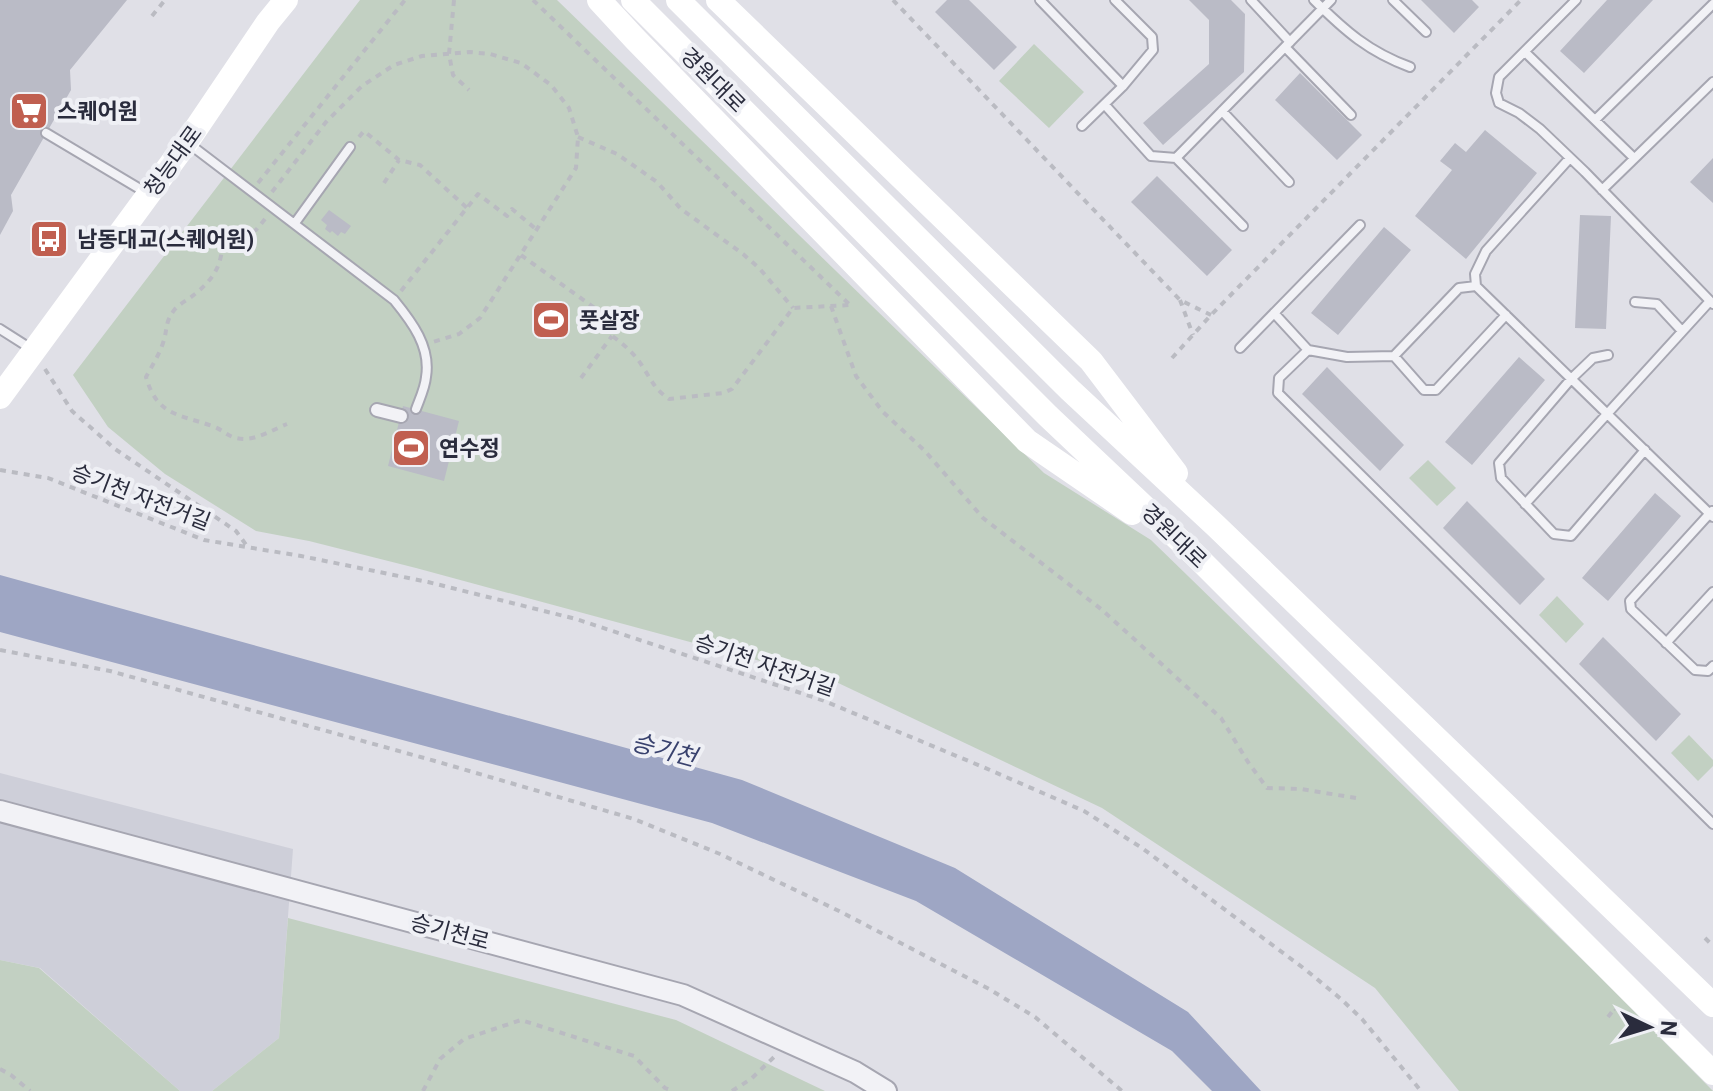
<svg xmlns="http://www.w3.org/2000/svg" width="1713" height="1091" font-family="Roboto,'Noto Sans KR',sans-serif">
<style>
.built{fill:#cecfd9}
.green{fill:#c2d0c2}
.water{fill:#9ea6c4}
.building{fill:#babbc6}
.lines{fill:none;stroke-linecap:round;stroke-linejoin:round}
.service-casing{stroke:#a6a6b1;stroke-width:12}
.pedestrian-casing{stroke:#a6a6b1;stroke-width:16}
.tertiary-casing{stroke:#a6a6b1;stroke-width:24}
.path{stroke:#babbc2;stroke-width:4;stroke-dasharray:6 6;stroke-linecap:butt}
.service{stroke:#f2f2f6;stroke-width:8}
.pedestrian{stroke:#f2f2f6;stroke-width:12}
.tertiary{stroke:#f2f2f6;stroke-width:20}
.secondary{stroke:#fff;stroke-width:24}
.labels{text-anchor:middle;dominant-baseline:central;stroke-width:8;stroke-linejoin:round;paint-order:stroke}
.street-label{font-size:22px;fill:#2a2c3d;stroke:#eff0f5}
.poi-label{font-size:22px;font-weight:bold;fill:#2a2c3d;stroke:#eff0f5;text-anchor:start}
.water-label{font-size:24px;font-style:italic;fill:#38416d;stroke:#eff0f5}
</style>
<rect width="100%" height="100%" fill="#e0e0e7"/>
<path class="built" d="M0,773l293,76 -14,189 -67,53h-32l-140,-123 -40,-8z"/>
<path class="green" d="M360,0h197l487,473 107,67 445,433 117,118h-254l-84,-103 -273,-180 -268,-127 -418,-113 -107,-27 -53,-10 -91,-57 -57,-47 -35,-52z
M1034,44l50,48 -35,36 -50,-47z
M1428,460l28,28 -19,18 -28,-28z
M1557,596l27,28 -18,19 -27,-28z
M1689,735l24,25v6l-15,15 -27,-28z
M288,918l388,102 149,71h-613l67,-53z
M0,960l39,8 141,123h-180z"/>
<path class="water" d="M0,575l742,205 213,88 233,144 73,79h-49l-40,-40 -256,-150 -204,-78 -712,-191z"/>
<path class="building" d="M0,0h127l-57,70 1,20 -60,105 2,16 -13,24z
M947,0h22l48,47 -23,23 -59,-58z
M1189,0h42l14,14 -1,58 -81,73 -20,-22 66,-59v-44z
M1421,0h51l7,7 -25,26z
M1607,0h46l-69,73 -24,-22z
M1300,73l62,62 -25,25 -62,-60z
M1485,130l52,43 -71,86 -51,-43 37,-46 -12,-9 15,-18 11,9z
M1713,158v45l-23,-21z
M1157,176l75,74 -25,26 -76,-74z
M329,210l22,16 -6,8 -4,-2 -3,4 -6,-5 -2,2 -5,-4 2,-4 -6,-5z
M1580,215l31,1 -5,113 -31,-1z
M1384,227l27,23 -73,85 -27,-22z
M1519,357l26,23 -73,85 -27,-23z
M1327,367l77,78 -24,26 -78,-77z
M403,406l56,15 -15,60 -56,-15z
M1655,493l26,23 -73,85 -26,-23z
M1467,501l78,78 -25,26 -77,-77z
M1603,637l78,77 -25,27 -77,-77z"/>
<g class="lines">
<g class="service-casing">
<path id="service" d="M1040,0l83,86
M1251,0l39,42
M1314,0c31,31 55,52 96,67
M1393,0l33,32
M1576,0l-77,77 -3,16 3,10 20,10 21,16 45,43 128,132
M1285,47l66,68
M1525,52l109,106
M1105,105l46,51 25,2 155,-158
M1222,111l67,71
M1595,120l118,-116
M1082,126l41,-40 30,-36 -1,-13 -37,-37
M46,133l99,59
M188,143l206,157c18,22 37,47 32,77 -1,11 -6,21 -10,32
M1176,158l67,68
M1569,159l-83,92 -11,23 1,12 237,231
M1602,190l111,-108
M295,223l55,-76
M1635,302l22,2 25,27
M1274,313l34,37 39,7 47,-1 30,34h12l70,-75
M0,329l33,21
M1240,348l120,-123
M1308,350l-29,28 -1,15 435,431
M1608,355l-15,3 -22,21 -72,84 2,15 53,56 17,2 74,-86
M1394,356l65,-68 17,-2
M1525,504l185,-203
M1712,511l-82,90 1,8 64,61 13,1 5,-5
M1666,643l47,-51"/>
</g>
<g class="pedestrian-casing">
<path id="pedestrian" d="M377,410l24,6"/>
</g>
<g class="tertiary-casing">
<path id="tertiary" d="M0,811l683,184 172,77 31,19"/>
</g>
<path class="path" d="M454,0l-5,54 4,21 16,15
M533,0l317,305
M893,0l287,300 31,15
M152,16l13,-16
M359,137l5,-6 35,29 21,5 47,43
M578,137l39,17 40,28 24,27 62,45 17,15 33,39
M258,183l147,-183
M384,183l15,-23
M272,192l54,-70 36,-36 32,-21 28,-9 47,-4 21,2 31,9 30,22 18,23 9,29 -2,31 -96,150 -21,16 -26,8
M265,219l-9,11 -18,7 -16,10c-1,21 -11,34 -27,47 -6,5 -14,9 -20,15 -11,14 -7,20 -12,34 -4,12 -11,23 -17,34 11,39 33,37 66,49 13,4 15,13 34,13 13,-1 29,-10 41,-15
M521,255l96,69 -5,12c13,9 24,19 32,33 10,15 10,19 25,30l54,-6 9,-4 61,-81 57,-3
M401,291l77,-97 29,22 5,-7 25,21
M1180,300l13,35
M831,306l25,70 27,36 42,39 58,67 118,91 120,109 27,44 19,26 34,1 55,9
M1172,358l39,-43 310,-315
M45,369l27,42 43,38 121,82 11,15
M581,378l31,-42
M0,470l48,8 156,62 97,16 127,26 148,37 246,81 161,67 101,44 58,37 164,122 35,29 21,20 59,72
M0,650l110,21 325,90 199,58 86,35 119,57 150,78 46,28 87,74
M1705,938l8,8
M1608,1017l7,-9 1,2
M0,1069l11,6 19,16
M423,1091l17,-32 24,-20 57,-19 113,36 31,32 8,3
M732,1091l19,-12 23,-22"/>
<use href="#service" class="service"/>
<use href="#pedestrian" class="pedestrian"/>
<use href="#tertiary" class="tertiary"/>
<path class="secondary" d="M599,0l36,39 392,402 105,72
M633,0l415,416 146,138 519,519
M678,0l392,390 146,136 497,479
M718,0l373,361 85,112
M0,397l187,-255 81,-120 18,-22"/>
</g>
<defs>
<g id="supermarket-square" transform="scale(2)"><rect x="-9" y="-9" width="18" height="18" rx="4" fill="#c05f50" stroke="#eff0f5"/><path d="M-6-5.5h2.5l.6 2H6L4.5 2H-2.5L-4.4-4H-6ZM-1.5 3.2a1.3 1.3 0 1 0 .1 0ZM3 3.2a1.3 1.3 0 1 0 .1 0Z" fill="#fff"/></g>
<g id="bus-square" transform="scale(2)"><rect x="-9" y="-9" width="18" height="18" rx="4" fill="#c05f50" stroke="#eff0f5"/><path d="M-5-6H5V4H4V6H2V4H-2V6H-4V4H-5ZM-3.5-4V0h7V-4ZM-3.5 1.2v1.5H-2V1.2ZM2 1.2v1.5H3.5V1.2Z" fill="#fff"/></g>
<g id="stadium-square" transform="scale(2)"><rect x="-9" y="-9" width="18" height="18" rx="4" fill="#c05f50" stroke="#eff0f5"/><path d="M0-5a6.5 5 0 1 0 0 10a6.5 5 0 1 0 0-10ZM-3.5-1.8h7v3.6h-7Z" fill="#fff"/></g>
</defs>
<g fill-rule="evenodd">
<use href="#supermarket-square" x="29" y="111"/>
<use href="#bus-square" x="49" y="239"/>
<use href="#stadium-square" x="551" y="320"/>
<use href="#stadium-square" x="411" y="448"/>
</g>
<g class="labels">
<g class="street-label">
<text transform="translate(713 80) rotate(45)">경원대로</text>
<text transform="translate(173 161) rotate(-54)">청능대로</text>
<text transform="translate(141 497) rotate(21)">승기천 자전거길</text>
<text transform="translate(1174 536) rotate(44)">경원대로</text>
<text transform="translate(765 665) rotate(19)">승기천 자전거길</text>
<text transform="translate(450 932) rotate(15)">승기천로</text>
</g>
<g class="poi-label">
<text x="57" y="111">스퀘어원</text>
<text x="77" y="239">남동대교(스퀘어원)</text>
<text x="579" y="320">풋살장</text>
<text x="439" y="448">연수정</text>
</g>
<g class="water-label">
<text transform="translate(664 750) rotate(15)">승기천</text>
</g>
</g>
<g transform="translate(1649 1027) rotate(94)" stroke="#eff0f5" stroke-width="6" paint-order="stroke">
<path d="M0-6L14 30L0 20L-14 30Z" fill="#2a2c3d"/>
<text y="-12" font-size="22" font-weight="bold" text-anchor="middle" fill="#2a2c3d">N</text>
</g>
</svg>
